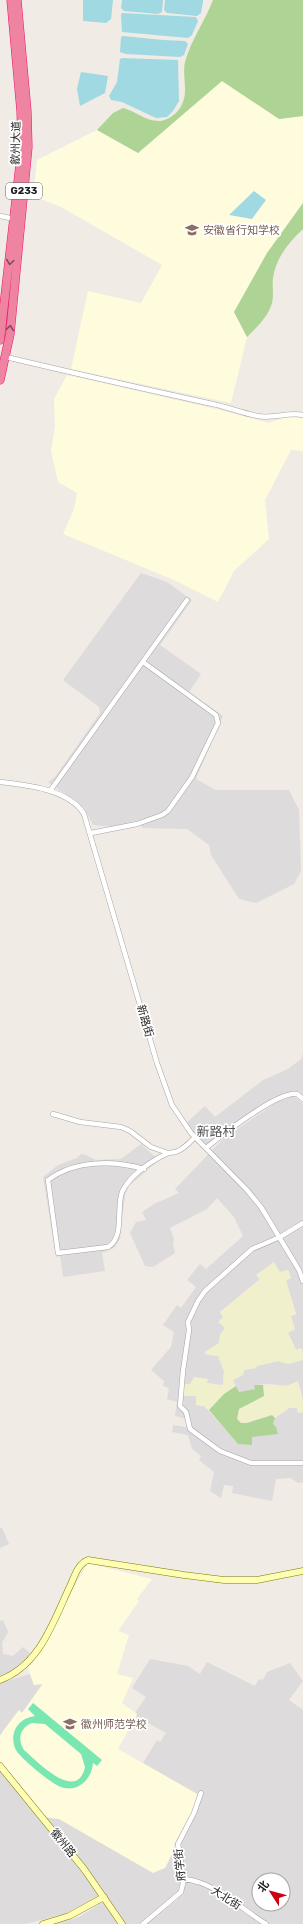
<svg xmlns="http://www.w3.org/2000/svg" width="303" height="1924" font-family="Rubik,'Noto Sans SC',sans-serif">
<style>
.residential{fill:#dddbdb;fill-rule:evenodd}
.education{fill:#fffcde}
.farmland{fill:#f1f0cd}
.forest{fill:#add494}
.pitch{fill:#7ae7b3;fill-rule:evenodd}
.water{fill:#a0d9e2}
.lines{fill:none;stroke-linecap:round;stroke-linejoin:round}
.street-casing{stroke:#a5a5a5;stroke-width:5.5}
.secondary-casing{stroke:#797b00;stroke-width:7}
.highway-casing{stroke:#ec1371;stroke-width:9}
.street{stroke:#fff;stroke-width:4.5}
.secondary{stroke:#fffcb3;stroke-width:6}
.highway{stroke:#ef84a1;stroke-width:8}
.oneway{stroke:#7c4c59}
.labels{text-anchor:middle;dominant-baseline:central;stroke-width:3.5;stroke-linejoin:round;paint-order:stroke}
.shield{fill:#fff;stroke:#626262;stroke-width:1}
.shield-label{font-size:10px;font-weight:bold;fill:#1e1e1e}
.street-label{font-size:11px;fill:#1e1e1e;stroke:#fff}
.education-label{font-size:11px;fill:#785e54;stroke:#fff;text-anchor:start}
.quarter-label{font-size:13px;fill:#515151;stroke:#fff}
</style>
<rect width="100%" height="100%" fill="#f0ebe4"/>
<path class="residential" d="M141,573l26,9 25,18 -32,45 41,29 -12,18 34,24 -27,63 20,11h73l10,20 2,61 -7,13 -38,19 -17,-4 -28,-44 -2,-10 -22,-16 -45,-1 -2,-8 -27,7 -20,-2 -9,-17 -36,-26 7,-5 45,-64 -1,-6 -36,-27z
M303,1053v43l-4,-5h-5l-17,7 -71,48 -21,-22 20,-18 10,11 48,-37 25,-11 13,-10z
M293,1096l10,7v249l-2,-4 -5,2 -8,-17 3,-17 5,-2 -10,-34 5,-2 -3,-8 -8,3 -6,-11 -17,13 3,4 -40,33 3,5 2,11 -5,7 -1,8 -14,9v2l13,2 6,15 -1,15 -16,-3v-4l-24,17h13v9l8,1 35,38h13v-7l21,-13 2,-6 14,-10h8l1,5 5,-1v70l-5,1 -7,-5 -15,1 -4,22 -40,-8 1,-7 -9,-1 -3,13 -11,-7 4,-19 -15,-12 2,-4 -9,-7 -4,-14 -16,-3 1,-7 13,2 1,-8 -12,-3 2,-14 -10,-3 2,-11 -6,-2 1,-5 -13,-11 20,-23 3,-15 -11,-7 14,-20 4,3 15,-21 -9,-7 13,-16 6,5 37,-33 -9,-19 -17,-19 -10,11 -37,19 4,11 -1,5 2,9 -22,14 -8,-1 -15,-33 6,-11 10,-2 -4,-8 12,-8 25,-11 -4,-4 49,-51 53,-36z
M141,1144l18,16 -30,26 -4,9 -5,44 -6,9 -12,5 3,18 -42,6 -3,-21 -4,1 -13,-80 15,-12 19,-7 4,-4 5,1 10,5 25,-1z
M303,1360v42l-3,-15 -31,-3 -14,1v4l-16,3 -6,-12 10,-5 1,-5 12,-2v-2l22,-5 10,3z
M0,1528h2l7,16 -9,4z
M3,1620l5,12 -6,11 1,11 10,2 10,-9 9,8 -18,15 -14,7v-56z
M150,1659l38,7 12,8 7,-12 48,24 4,-7 4,1 4,-8 23,-9 13,18 -14,19 14,10v214h-157l31,-24 6,-10 -2,-48 22,-47 -5,-3 -1,2 -54,-31 14,-23 3,2 6,-9 -30,-17 1,-2 -2,-1 11,-16 -14,-9zM259,1880h24v24h-24z
M30,1674l4,11 9,-2 -21,30 -3,-3 -19,26v-53z
M0,1771l83,99 16,26 -35,18 -38,10h-26z
M45,1817l14,2 106,49 9,-18 2,1 6,26 -4,17 -39,30h-13l-35,-50z
M104,1901l15,23h-63l23,-7z"/>
<path class="education" d="M222,81l57,38 24,-3v87l-36,50 -33,59 13,25 -16,66 -160,-34 17,-78 53,12 21,-38 -101,-58 -28,-11 4,-36 60,-30 41,23z
M67,375l153,35 49,13 17,-6 17,1v33l-12,-1 -26,50 4,39 -35,32 -16,31 -44,-22 -111,-46 11,-25 3,-16 -19,-11 -7,-31 4,-24 -1,-28z
M88,1563l64,16 -15,20 2,2 -21,30 11,4 -12,39 16,4 -11,25 15,11 -19,35 79,45 -2,12 -21,38v6l-9,18 -12,5 -94,-54 -14,-2 -45,-54v-27l3,-5 16,-21 3,3 21,-29 -9,1 -6,-17 25,-38 7,-20z"/>
<path class="farmland" d="M274,1262l6,10 8,-2 3,8 -5,3 10,33 -5,2 4,13 -7,4 8,17 5,-2 2,12 -15,4 -10,-3 -21,5 -1,2 -12,2 -1,5 -10,5 3,6 -12,8 -15,16 -5,-4 -8,-1v-9h-13l1,-12h6l4,-7 14,2 -1,4 16,2 1,-14 -6,-15 -13,-2v-2l14,-9 1,-8 5,-7 -7,-6 5,-5 -3,-5 40,-32 -4,-5z
M298,1381l5,21v10l-5,1 -1,-5h-8l-14,10 -3,-3 -25,8h-6l-4,-4 2,-10 25,-13 -1,-11 23,1z"/>
<path class="forest" d="M213,0h90v116l-24,3 -57,-38 -84,72 -41,-23 16,-17 10,-5c13,3 23,14 38,13 10,-2 19,-10 22,-19 5,-13 -1,-27 2,-40 6,-22 20,-41 28,-62z
M303,203v26c-15,14 -27,29 -30,49 -1,8 1,17 -1,25 -4,14 -15,24 -25,34l-13,-25 33,-59z
M254,1385h9l1,11 -25,13 -2,10 4,4h6l25,-8 3,3 -2,6 3,3 2,7 -26,3v8l-14,-1 -29,-34 15,-16 12,-8 3,6 16,-3z"/>
<path class="pitch" d="M33,1703l69,57 -5,6 -4,-3c-1,16 -15,30 -32,24 -8,-2 -41,-29 -45,-37 -8,-16 2,-32 19,-34l-7,-7zM32,1723l13,1 36,30 4,13c-8,37 -49,-7 -61,-17 -7,-11 -4,-22 8,-27z"/>
<path class="water" d="M83,0h30l-2,19 -5,4 -23,-2z
M122,0h41l-1,12 -4,2 -34,-3 -3,-3z
M165,0h38v2l-2,11 -4,3 -30,-3 -3,-3z
M122,13l74,4 2,4 -6,14 -4,3 -66,-6 -1,-17z
M123,36l40,4 22,1 3,3 -4,11 -4,2 -54,-3 -6,-2 1,-15z
M122,58l56,2 1,41 -6,10 -6,6 -11,1 -34,-16 -11,-2 -2,-4 8,-14 3,-23z
M81,72l27,4 -3,17 -25,13 -3,-17z
M254,191l12,9 -14,19 -23,-4z"/>
<g class="lines">
<g class="street-casing">
<path id="street" d="M0,216l15,3
M6,357c67,16 134,31 202,46 17,3 33,10 50,13 15,3 30,-4 45,-1
M0,782c26,3 69,7 84,32l73,249 15,42 19,28 56,57 14,17 38,63 4,11
M50,791l137,-191
M91,833l46,-9 25,-9 6,-4 24,-34 26,-54 -2,-8 -73,-53
M53,1114l27,8 41,5 9,4 21,16 17,6
M206,1148c16,-13 72,-57 91,-54l6,5
M144,1169c-31,-9 -69,-9 -96,11l10,73 50,-6c17,-10 8,-39 14,-55 7,-16 29,-31 44,-38 4,-2 8,-1 12,-3 7,-3 12,-9 17,-14
M303,1223l-23,14 -28,12 -47,42 -7,10 -10,21 1,8 -6,41 -3,35 6,6 4,17 30,22 31,12h52
M184,1879c31,3 56,29 82,45
M143,1924l38,-32 3,-13 -6,-35 16,-31 7,-20"/>
</g>
<g class="secondary-casing">
<path id="secondary" d="M0,1680c41,-15 54,-61 71,-96 4,-9 7,-20 17,-24l96,15 40,5h33l46,-9
M0,1766l84,103 38,55
M43,1924l26,-8 35,-19"/>
</g>
<g class="highway-casing">
<path id="highway" d="M0,340l22,-193 -1,-36 -10,-111
M0,380l10,-46 18,-187 -1,-36 -10,-111"/>
</g>
<use href="#street" class="street"/>
<use href="#secondary" class="secondary"/>
<use href="#highway" class="highway"/>
</g>
<defs><path id="oneway-chevron" d="M-2-3.5L2.5 0L-2 3.5" fill="none" stroke-width="1.6" stroke-linecap="round" stroke-linejoin="round"/></defs>
<g class="oneway">
<use href="#oneway-chevron" transform="translate(10 262) rotate(98)"/>
<use href="#oneway-chevron" transform="translate(10 328) rotate(-83)"/>
</g>
<defs>
<g id="school-bare" transform="scale(1.08)"><path d="M0-5L7-2L0 1L-7-2ZM-4 1L0 2.5L4 1V4Q0 6-4 4Z" fill="#8d6e63" stroke="#fff" stroke-width="2.5" paint-order="stroke"/></g>
</defs>
<g fill-rule="evenodd">
<use href="#school-bare" x="192" y="230"/>
<use href="#school-bare" x="70" y="1724"/>
</g>
<g class="labels">
<rect class="shield" x="6" y="183" width="36" height="16" rx="3"/>
<g class="shield-label">
<text x="24" y="191">G233</text>
</g>
<g class="street-label">
<text transform="translate(16 143) rotate(-89)">歙州大道</text>
<text transform="translate(145 1021) rotate(74)">新路街</text>
<text transform="translate(63 1843) rotate(51)">徽州路</text>
<text transform="translate(180 1865) rotate(-96)">府学街</text>
<text transform="translate(226 1898) rotate(32)">大北街</text>
</g>
<g class="education-label">
<text x="203" y="230">安徽省行知学校</text>
<text x="81" y="1724">徽州师范学校</text>
</g>
<g class="quarter-label">
<text x="216" y="1131">新路村</text>
</g>
</g>
<g transform="translate(271 1892) rotate(306)"><circle r="19" fill="#ffffff" stroke="#a5a5a5"/>
<path d="M0-3L7 15L0 10L-7 15Z" fill="#cd0012"/>
<text y="-6" font-size="11" font-weight="bold" text-anchor="middle" fill="#1e1e1e">北</text>
</g>
</svg>
